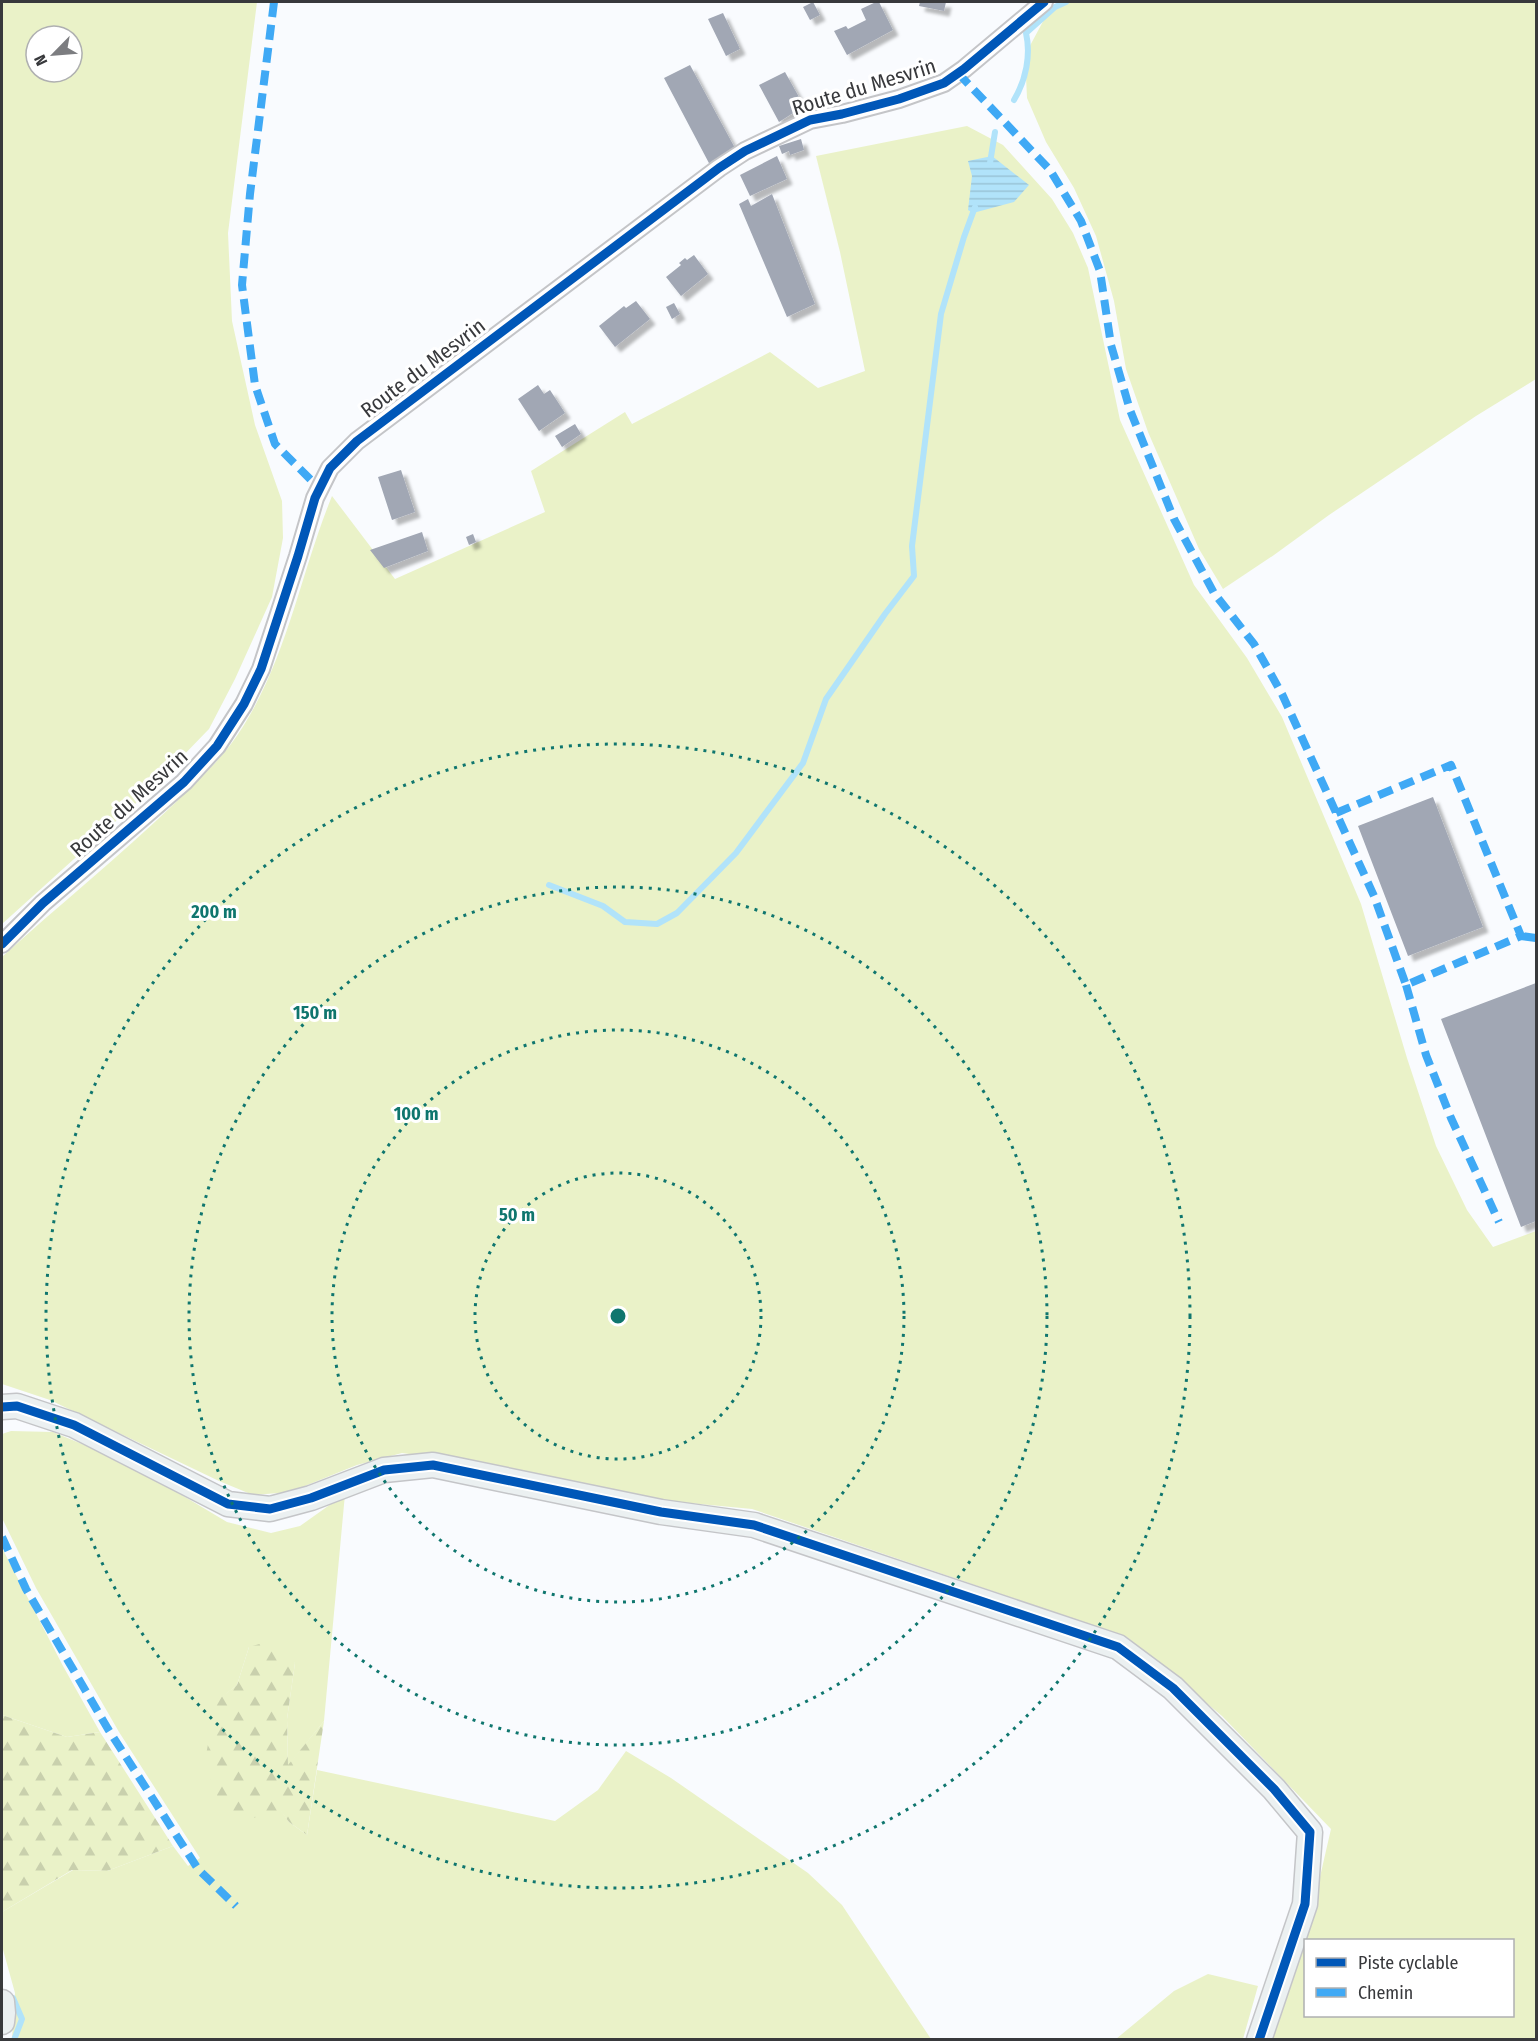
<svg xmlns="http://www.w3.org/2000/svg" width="1538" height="2041" font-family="'Fira Sans Condensed',sans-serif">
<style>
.grass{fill:#eaf2c8;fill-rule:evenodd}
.forest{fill:url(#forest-firs)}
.water{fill:url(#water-rules)}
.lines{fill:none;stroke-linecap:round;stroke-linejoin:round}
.stream{stroke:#b1e3fa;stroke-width:6}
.building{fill:#a1a7b4;filter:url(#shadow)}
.street-casing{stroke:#c4c5c8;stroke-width:20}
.secondary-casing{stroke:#c4c5c8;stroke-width:27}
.street{stroke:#fefeff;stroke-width:16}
.secondary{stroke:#ebf0f1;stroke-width:24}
.quiet{stroke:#3fa9f5;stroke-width:8;stroke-dasharray:15 8;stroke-linecap:butt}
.cycleway-casing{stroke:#fff;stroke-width:13}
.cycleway{stroke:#0057b8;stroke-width:9}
.ring{fill:none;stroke:#0f766e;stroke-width:3;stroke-dasharray:3 6}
.labels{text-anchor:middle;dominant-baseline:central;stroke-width:6;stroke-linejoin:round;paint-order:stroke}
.street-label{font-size:21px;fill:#38393c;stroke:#fff}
.centre{fill:#0f766e;stroke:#fff;stroke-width:3}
.ring-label{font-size:18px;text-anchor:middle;font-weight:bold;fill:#0f766e;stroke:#fff;stroke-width:6;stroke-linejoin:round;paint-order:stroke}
</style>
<defs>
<pattern id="forest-firs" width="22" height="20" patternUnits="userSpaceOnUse" patternTransform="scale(1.5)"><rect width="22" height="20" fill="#eaf2c8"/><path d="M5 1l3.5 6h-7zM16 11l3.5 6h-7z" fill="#c9d0ad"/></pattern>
<pattern id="water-rules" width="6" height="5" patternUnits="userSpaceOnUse" patternTransform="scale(1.5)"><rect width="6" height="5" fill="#b1e3fa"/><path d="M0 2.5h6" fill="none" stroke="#99c4d7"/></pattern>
<filter id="shadow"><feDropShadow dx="5.5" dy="5.5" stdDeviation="1.5" flood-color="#0004"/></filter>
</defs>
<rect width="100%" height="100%" fill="#f9fbfe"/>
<path class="grass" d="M2,2h255l-29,231 4,88 23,104 27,76 1,37 -11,59 -37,82 -26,50 -63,65 -144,130zM36,36h36v36h-36z
M1064,2h472v377l-60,37 -147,99 -55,40 -51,34 -24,-40 -51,-117 -22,-63 -12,-68 -18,-65 -22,-48 -28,-46 -19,-44 -2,-43 22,-41z
M967,126l36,19 49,54 21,34 15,35 32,152 74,165 53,73 35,59 79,187 46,154 29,88 31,64 26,37 43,-16v808h-266l41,-123 20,-87 -109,-113 -95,-79 -375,-128 -84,-8 -194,-38 -72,-10 -45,12 -67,27 -37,3 -34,-14 -169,-81 -48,-16v-427c57,-52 117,-100 173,-154 25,-24 51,-48 69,-78 44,-71 57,-153 88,-229l63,83 150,-67 -14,-41 94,-59 7,12 138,-72 48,36 47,-17 -25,-119 -24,-96zM1306,1940h206v76h-206z
M11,1431l42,1 75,31 99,59 44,11 29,-7 45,-32 -21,227 -36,45 -1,-47 8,-56 -46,-16 -12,38 -21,17 64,107 9,13 18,13 10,-65 238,51 43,-31 28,-39 45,27 137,95 34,32 89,134h-919l3,-46 -13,-47v-34l71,-42 34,1 66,-25 15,20 12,-8 -81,-126 -83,-144 -34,-70v-84z
M2,1548l61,118 37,66 -33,5 -65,-22z
M1208,1974l50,12 -15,53h-127l58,-48z"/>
<path class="forest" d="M274,1640l21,23 -8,56 1,46 36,-44 -17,114 -18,-13 -9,-12 -43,13 -24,-33 -7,-35 10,-54 21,-16 12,-38z
M2,1715l65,22 33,-5 73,114 -66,25 -35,-1 -70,42z"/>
<path class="water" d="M992,156l37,29 -15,17 -41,11 -5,-3 4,-34 -4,-15z"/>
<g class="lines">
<path class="stream" d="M1014,100c12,-20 17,-45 12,-67l29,-26 11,-5
M990,163l5,-31
M549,885l54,21 22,16 32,2 20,-11 59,-60 67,-90 23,-64 59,-85 29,-38 -2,-30 29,-232 23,-77 11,-30
M13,1998l9,21 -8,21"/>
</g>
<path class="building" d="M813,2l7,13 -10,5 -7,-13z
M876,2h3l14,28 -46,25 -13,-24 12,-5 2,3 18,-9 -5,-11z
M920,2h26l-2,9 -25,-5z
M723,13l17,36 -14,7 -18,-37z
M690,65l46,85 -26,15 -46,-87z
M785,72l19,34 -25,16 -20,-37z
M801,139l3,11 -14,5 -1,-4 -7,3 -3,-8z
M777,156l10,23 -37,17 -10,-21z
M772,194l43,110 -28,13 -48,-113 9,-5 3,7z
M694,255l14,19 -27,22 -15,-19 15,-12 -2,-2 6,-5 2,2z
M636,301l14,18 -35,28 -16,-21 25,-20 2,2z
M674,303l6,11 -8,5 -6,-12z
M538,385l6,9 6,-4 15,23 -26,18 -21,-32z
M575,424l6,10 -19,13 -7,-11z
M401,470l14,42 -23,8 -14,-43z
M422,532l6,19 -44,17 -14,-18z
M473,534l3,8 -7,3 -3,-8z
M1433,797l50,130 -75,29 -50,-130z
M1536,983v238l-15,6 -80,-208z"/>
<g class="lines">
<g class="street-casing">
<path id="street" d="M2,944l41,-41 141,-121 33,-36 27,-42 17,-35 37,-113 17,-58 15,-30 27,-27 362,-273 26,-17 65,-31 32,-6 57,-15 45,-16 20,-14 80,-67"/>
</g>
<g class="secondary-casing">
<path id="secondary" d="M2,1407l15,-1 57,19 154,79 42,5 41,-11 73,-28 49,-5 228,47 93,13 364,122 55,41 101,101 36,43 -5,72 -46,136
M2,2002l1,11 -1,9"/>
</g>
<use href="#street" class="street"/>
<use href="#secondary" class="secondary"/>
<path class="quiet" d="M274,2l-24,192 -8,91 13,100 20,59 45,45
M958,73l92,97 31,51 19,50 11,74 19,65 44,109 40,74 40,51 28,50 92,202 32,89 115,-49 -70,-171 -115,48
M1521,936l15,2
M1406,985l20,70 25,63 48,104
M2,1537l24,52 82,140 90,140 38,37"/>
<g class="cycleway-casing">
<path id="cycleway" d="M2,944l41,-41 141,-121 33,-36 27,-42 17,-35 37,-113 17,-58 15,-30 27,-27 362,-273 26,-17 65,-31 32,-6 57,-15 45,-16 20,-14 80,-67
M2,1407l15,-1 57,19 154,79 42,5 41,-11 73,-28 49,-5 228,47 93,13 364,122 55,41 101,101 36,43 -5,72 -46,136"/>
</g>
<use href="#cycleway" class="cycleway"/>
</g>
<g class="ring">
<circle cx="618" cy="1316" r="143"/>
<circle cx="618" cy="1316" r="286"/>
<circle cx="618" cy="1316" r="429"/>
<circle cx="618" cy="1316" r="572"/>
</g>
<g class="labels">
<g class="street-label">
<text transform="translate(864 87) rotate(-17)">Route du Mesvrin</text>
<text transform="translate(423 368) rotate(-37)">Route du Mesvrin</text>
<text transform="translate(129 803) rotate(-42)">Route du Mesvrin</text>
</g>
</g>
<circle cx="618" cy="1316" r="9" class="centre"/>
<g class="ring-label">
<text x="214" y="918">200 m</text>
<text x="315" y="1019">150 m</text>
<text x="416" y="1120">100 m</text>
<text x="517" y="1221">50 m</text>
</g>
<rect width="1538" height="2041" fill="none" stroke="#38393c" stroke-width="6"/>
<rect x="1304" y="1939" width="210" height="78" fill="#ffffff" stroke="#afb0b1" stroke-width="1.5"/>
<rect x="1316" y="1958" width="30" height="9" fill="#0057b8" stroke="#afb0b1" stroke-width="1.5"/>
<text x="1358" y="1969" font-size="18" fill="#38393c">Piste cyclable</text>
<rect x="1316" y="1988" width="30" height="9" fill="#3fa9f5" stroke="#afb0b1" stroke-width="1.5"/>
<text x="1358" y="1999" font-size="18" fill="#38393c">Chemin</text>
<g transform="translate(54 54) rotate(245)"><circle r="28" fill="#ffffff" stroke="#afb0b1" stroke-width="1.5"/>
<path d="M0-4.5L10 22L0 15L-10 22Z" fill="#7c7d80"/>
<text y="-9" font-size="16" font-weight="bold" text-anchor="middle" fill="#38393c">N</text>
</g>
</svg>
